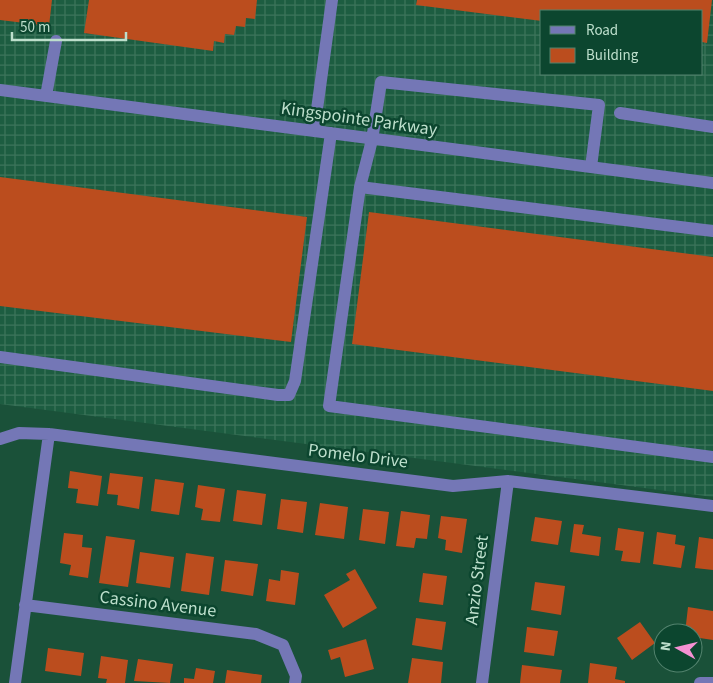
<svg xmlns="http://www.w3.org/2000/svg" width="713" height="683" font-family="'Source Sans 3',sans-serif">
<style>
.industrial{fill:url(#industrial-grid);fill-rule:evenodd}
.building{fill:#bb4d1e}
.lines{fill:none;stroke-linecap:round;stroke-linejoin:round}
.minor{stroke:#7477b6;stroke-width:12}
.labels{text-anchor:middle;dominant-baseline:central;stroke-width:5;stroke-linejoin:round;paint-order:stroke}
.street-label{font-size:18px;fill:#bddfcc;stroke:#0c462f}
</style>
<defs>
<pattern id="industrial-grid" width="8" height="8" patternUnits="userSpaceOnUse" patternTransform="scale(1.25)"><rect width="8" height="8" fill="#1d5d41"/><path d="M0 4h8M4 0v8" fill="none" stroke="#3c745b"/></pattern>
</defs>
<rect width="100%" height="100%" fill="#1a5139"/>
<path class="industrial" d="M0,0h713v497l-713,-93zM542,11h160v63h-160z"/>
<path class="building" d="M0,0h52l-3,26 -49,-6z
M89,0h168l-2,19 -9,-1 -1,9 -9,-1 -2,9 -9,-1 -1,9 -10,-2 -1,10 -129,-18z
M417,0h295l-5,43 -5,-1v-31h-160v10l-126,-16z
M0,177l307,40 -16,125 -291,-36z
M369,212l344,45v134l-361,-47z
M70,471l32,5 -4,30 -22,-3 2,-14 -10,-1z
M110,473l33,4 -4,32 -22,-4 1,-10 -11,-1z
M155,479l29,4 -5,32 -28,-4z
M198,485l27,4 -5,33 -19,-2 2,-11 -8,-2z
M237,490l29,4 -4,31 -29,-4z
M281,499l26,3 -4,31 -26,-4z
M320,503l28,4 -4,32 -29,-4z
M363,509l26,3 -4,32 -26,-4z
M401,511l29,4 -3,24 -11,-1 -2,10 -18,-2z
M441,516l26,3 -5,34 -17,-3 1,-10 -8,-2z
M535,517l27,4 -4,24 -27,-4z
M574,524l10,1 -2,9 19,3 -2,19 -29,-4z
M618,528l26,4 -4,31 -19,-2 2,-10 -8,-1z
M657,532l19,3 -1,9 10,2 -4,22 -28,-4z
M64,533l19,2 -1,12 10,1 -4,30 -19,-3 2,-10 -11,-2z
M106,536l29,4 -7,47 -29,-4z
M699,537l14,2v31l-18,-2z
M140,552l34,5 -4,31 -34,-5z
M186,553l28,4 -5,38 -28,-4z
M225,560l33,4 -5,32 -32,-5z
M355,569l22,39 -34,20 -19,-33 26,-15 -4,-6z
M281,570l18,3 -4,32 -29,-4 3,-22 11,2z
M423,573l24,3 -4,29 -24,-3z
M535,582l30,4 -4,29 -30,-5z
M688,607l25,4v29l-20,-3v-4h-8z
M416,618l30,4 -4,28 -30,-5z
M640,622l15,21 -23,17 -15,-22z
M527,627l31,4 -4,25 -30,-4z
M366,639l8,30 -29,8 -5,-20 -9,3 -3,-10z
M48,648l36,5 -3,23 -36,-5z
M101,656l27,4 -3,23h-19l1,-4 -9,-1z
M412,658l31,4 -2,21h-33z
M138,659l35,5 -3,19 -36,-2z
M590,663l27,4 -2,12 10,2v2h-37z
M522,665l40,5 -2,13h-40z
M196,668l19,3 -2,12h-29v-5l10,1z
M227,670l35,5 -1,8h-36z"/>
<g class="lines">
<path class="minor" d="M0,90l713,93
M46,96l10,-55
M620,113l93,14
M314,131l18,-131
M591,167l8,-62 -218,-23 -9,58 -12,47 353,44
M360,187l-31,219 384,51
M0,357l278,38h11l6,-14 36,-248
M0,439l19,-6 30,1 404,52 55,-5 205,25
M25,605l231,29 27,11 13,31 -1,7
M15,683l34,-249
M482,683l26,-202
M700,683h13"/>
</g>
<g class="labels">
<g class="street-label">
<text transform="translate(359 119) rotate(8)">Kingspointe Parkway</text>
<text transform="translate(358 456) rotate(7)">Pomelo Drive</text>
<text transform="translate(477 580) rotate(-83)">Anzio Street</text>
<text transform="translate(158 604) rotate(7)">Cassino Avenue</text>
</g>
</g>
<rect x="540" y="10" width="162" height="65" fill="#0c462f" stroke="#53836e"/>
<rect x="550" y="26" width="25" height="8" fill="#7477b6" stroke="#53836e"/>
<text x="586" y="35" font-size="15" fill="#bddfcc">Road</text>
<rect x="550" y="48" width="25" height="15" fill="#bb4d1e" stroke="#53836e"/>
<text x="586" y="60" font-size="15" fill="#bddfcc">Building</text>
<g transform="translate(678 648) rotate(278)"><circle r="24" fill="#0c462f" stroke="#53836e"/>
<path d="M0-4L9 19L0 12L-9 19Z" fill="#f591d3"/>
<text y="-8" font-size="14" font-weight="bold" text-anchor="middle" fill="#bddfcc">N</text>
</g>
<path d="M12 32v8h114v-8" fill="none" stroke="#bddfcc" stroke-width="2.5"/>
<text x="20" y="32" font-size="15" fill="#bddfcc" stroke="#0c462f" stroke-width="4" paint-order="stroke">50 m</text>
</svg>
